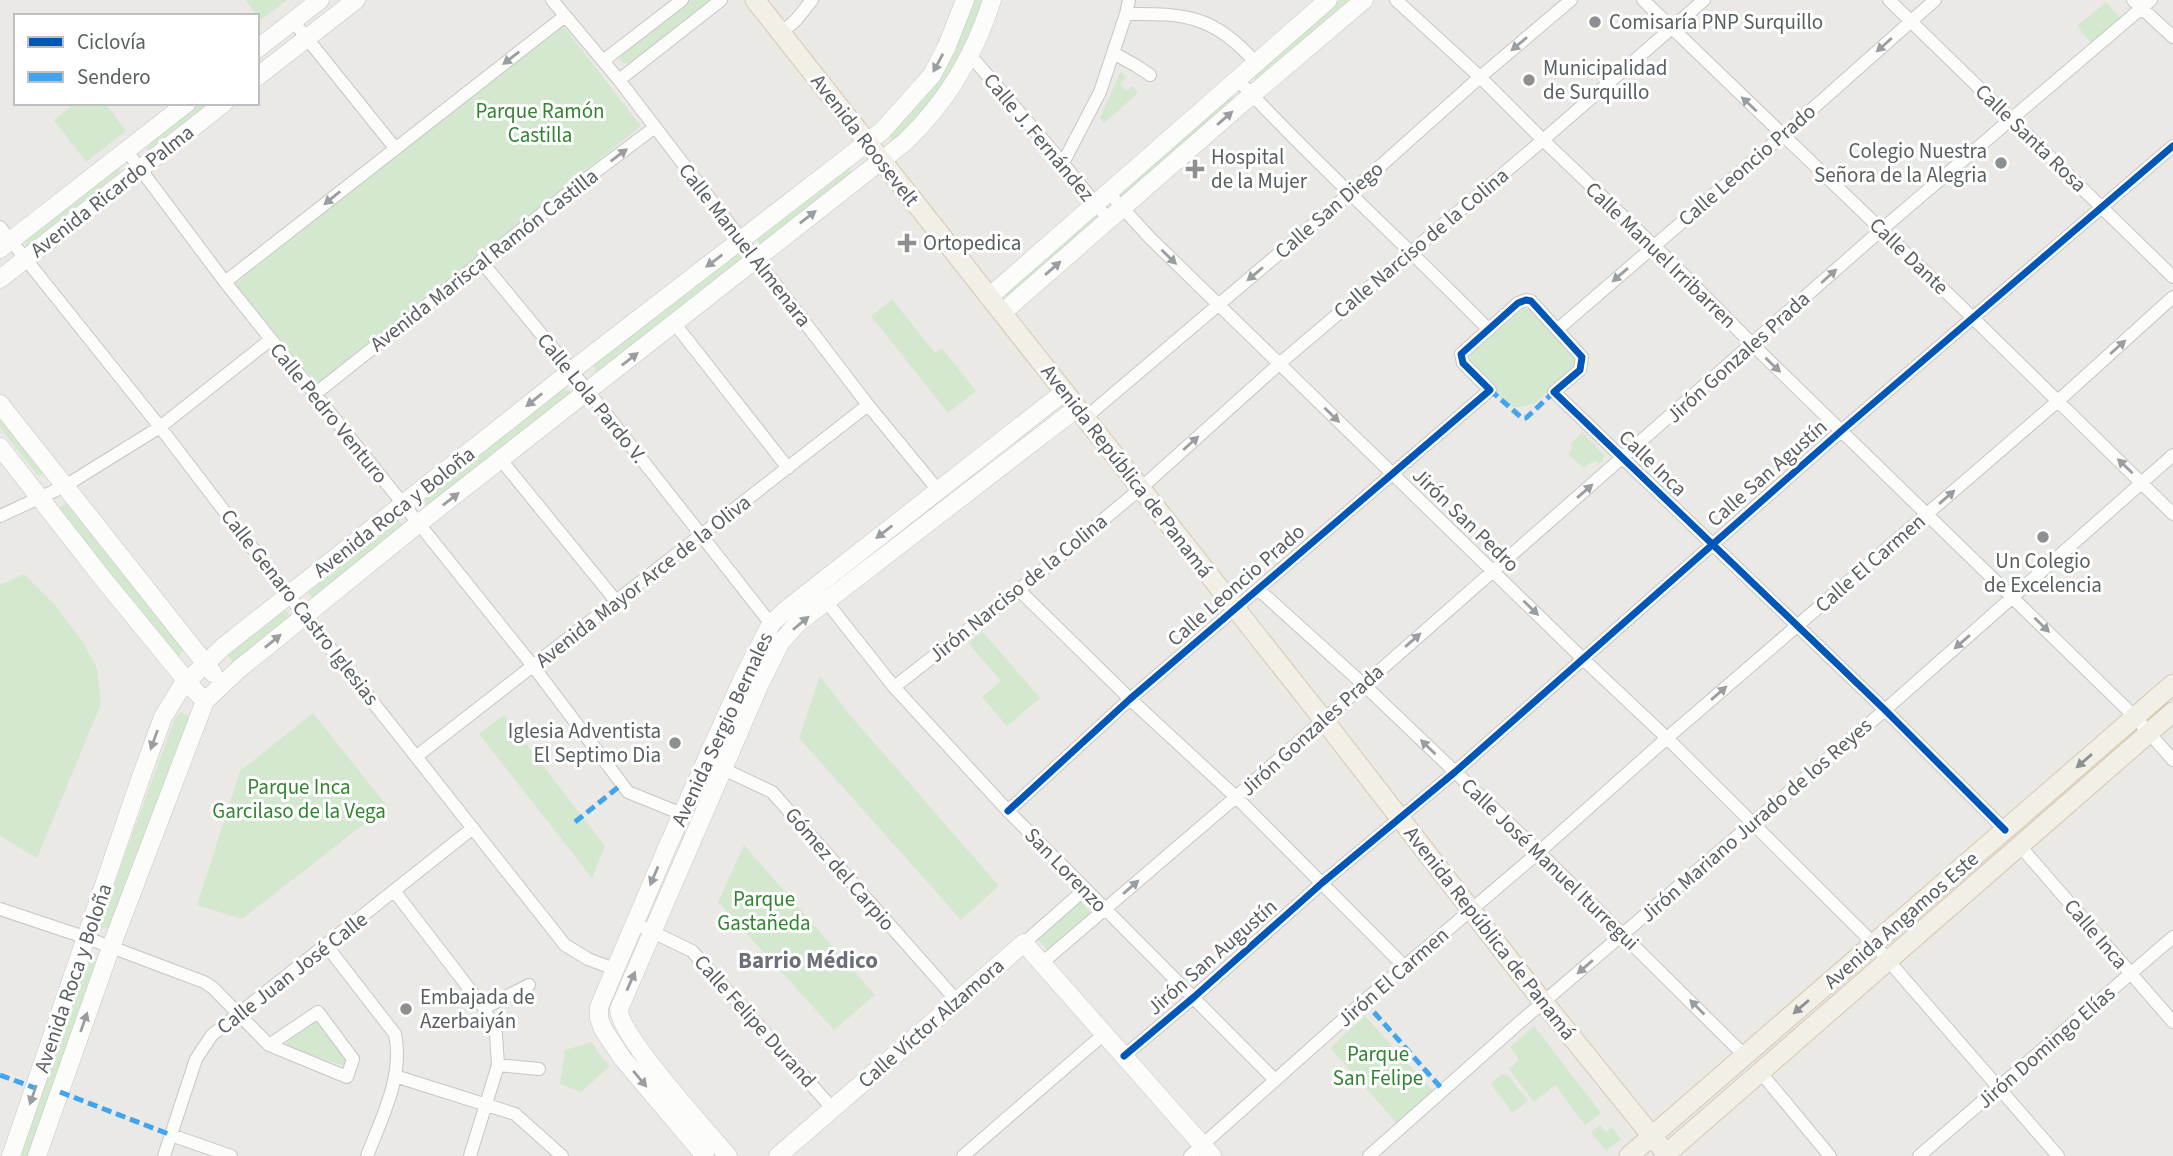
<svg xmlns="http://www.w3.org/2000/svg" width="2173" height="1156" font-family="'Source Sans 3',sans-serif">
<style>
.green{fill:#d3e8cf}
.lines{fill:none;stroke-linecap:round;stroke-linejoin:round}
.street-casing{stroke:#c6c6c6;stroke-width:14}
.secondary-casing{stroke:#c7c7c7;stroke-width:19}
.primary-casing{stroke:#d4c8b2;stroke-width:21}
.street{stroke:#fcfcfb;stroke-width:12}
.secondary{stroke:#fcfcfb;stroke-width:18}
.primary{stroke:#f2efe7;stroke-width:19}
.quiet{stroke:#40a5ee;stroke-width:5;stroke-dasharray:10 5;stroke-linecap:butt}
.cycleway-casing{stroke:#fff;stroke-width:11}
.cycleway{stroke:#0057b8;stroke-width:7}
.oneway{fill:#9b9ea0}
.oneway2{fill:#8f9191}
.poi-dot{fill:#8d8f90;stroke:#fff;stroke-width:2.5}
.labels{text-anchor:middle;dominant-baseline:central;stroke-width:6;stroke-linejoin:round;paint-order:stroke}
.poi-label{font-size:21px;fill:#5a5f63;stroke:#fff;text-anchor:start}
.park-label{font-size:21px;fill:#338431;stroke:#fff}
.street-label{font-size:21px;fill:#5a5f63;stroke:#fff}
.neighbourhood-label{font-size:23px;font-weight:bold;fill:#6b7176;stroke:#fff}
</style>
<rect width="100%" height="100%" fill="#ebe9e5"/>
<path class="green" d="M245,0h42l-26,20z
M690,0h21l-80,64 -8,-1 -3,-4 1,-4z
M971,0h17l-24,59 -68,86 -10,-13z
M1340,0h9l-93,81 -3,-6z
M2106,2l14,16 -29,25 -14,-17z
M561,23l80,103 -324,258 -82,-100z
M1121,71l5,7 -6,6 6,7 7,-5 5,7 -34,30 -4,-5z
M1236,91l-4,10 -108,98 -7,-4z
M75,103h30l21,28 -40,31 -32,-42z
M199,103h17l-70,50 3,-11z
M848,166l5,9 -86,70 -7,-1 -6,-7z
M120,168l-1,11 -86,67 -8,1 2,-11 84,-66z
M1094,215l4,5 -88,80 -5,-6z
M731,251l9,3 3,6 -142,114 -5,-2 -3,-7 6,-6z
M892,299l43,54 7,-5 34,43 -28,22 -77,-97z
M1524,308l7,2 44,45 1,9 -4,7 -38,33 -13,3h-9l-7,-4 -33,-33 -3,-9 2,-7z
M563,389l8,3 1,8 -143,109 -5,-4 1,-10z
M0,413l45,59 -7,4 -38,-48z
M1582,432l22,23 -1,5 -4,4 -3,-3 -2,2 -2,-1 -8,6 -16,-14 5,-6 -3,-3z
M68,502l118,145 -7,9h-6l-115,-147z
M397,518l8,11 -85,68h-8l-5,-6z
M24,574l31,31 27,36 15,27 4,36 -64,154 -37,-22v-251z
M280,609l7,2 4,9 -57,44 -8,-11z
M982,631l58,67 -33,28 -25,-29 19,-16 -33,-38z
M820,676l30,39 149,171 -38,34 -162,-182z
M181,712l9,5 -80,210 -10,3v-8l75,-204z
M313,713l74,93 -145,113 -45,-14 43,-134z
M504,715l101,131 -13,32 -113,-144z
M744,845l131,150 -41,35 -116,-128z
M1081,901l13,15 -43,38 -14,-15z
M86,958l16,6 -69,192h-16z
M317,1015l33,42 -3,10 -61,-20 1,-7z
M1365,1016l68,75 -36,32 -67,-75z
M1534,1026l67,87 -16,12 -30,-40 -21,17 -25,-33 10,-9 -9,-13z
M592,1042l6,11 12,13 -29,26 -21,-8 5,-34z
M1501,1074l7,1 20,26 -15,12 -22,-29z
M1600,1125l6,7 6,-5 9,12 -15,12 -15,-19z"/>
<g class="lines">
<g class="street-casing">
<path id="street" d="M552,0l67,80 249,325 70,85
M1396,0l84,77 63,63 130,124 79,80 383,373 38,43
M1643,0l330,318 200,196
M1889,0l284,277
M2133,0l40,37
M1126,14c60,-1 89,2 130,49
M293,21l102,127
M781,33l15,-13 16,-20
M1113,53l22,12 15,10
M970,55l86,100 52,64
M603,61l79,-61
M1237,79c81,87 169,166 252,251
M619,80l102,-80
M126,150l99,132 308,384 95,126 54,22
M1063,163l37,-71 26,-78 3,-14
M1108,192l42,46 432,420 85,80 206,205 185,213
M0,227l160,200 129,169 276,349 23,14 26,10
M481,261l107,130 183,233
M225,282l340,-266
M675,324l113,144
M1558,329l225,-194 152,-135
M315,394l267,-212 72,-54
M1085,418l264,-224 131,-117 91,-77
M501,460l115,141
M0,516l65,-30 95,-59 110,-87
M1019,590l111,109 106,98 168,169
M1259,590l105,95 175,167 206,204
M822,596l72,91 114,124 266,268
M894,687l125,-97 121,-101 139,-125 264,-224 161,-140
M417,756l451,-351
M717,766l55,26 185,209
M1008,811l122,-112 360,-309 -27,-27 -2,-9 57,-51 8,-3 5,1 51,56 -2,13 -26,22 331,318 120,120
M2020,846l153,176
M395,892l89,116 12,26 2,31 -28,91
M0,909l87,29 117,44 9,6 56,57 78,32 6,-18 -35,-47 -49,33
M634,923l58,28 141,158
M1024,943l60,-53
M326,945l69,89c9,42 -13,83 -28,122
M1042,963l194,-166 645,-567 270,-230
M484,1008l45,-23
M1124,1056l70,-59 128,-114 133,-111 386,-341 332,-285
M498,1065l41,4
M1761,1073l69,83
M395,1076l120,38 47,42
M171,1135l60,21
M164,1156l32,-97 16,-24 261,-207
M963,1156l141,-122
M1190,1156l174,-155 175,-149 128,-114 391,-337 115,-104
M1369,1156l151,-134 365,-312 288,-255
M1919,1156l254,-219"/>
</g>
<g class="secondary-casing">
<path id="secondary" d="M257,49l63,-49
M257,77l99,-77
M0,249l187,-146
M0,279l224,-176
M989,297l339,-297
M1002,313l238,-208 124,-105
M0,404l213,269
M0,447l104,133 91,111 10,10
M11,1156l130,-379 22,-60 19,-31 41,-39 348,-276 311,-240 50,-56 15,-29 18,-46
M37,1156l74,-209 94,-246 34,-32 179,-145 487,-382c41,-39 70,-88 87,-142
M705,1156l-82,-97 -20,-30 -4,-11v-11l67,-157 77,-172 28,-54 16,-15 277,-217
M728,1156c-22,-26 -109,-120 -109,-147l140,-323 22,-44 17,-19 279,-215
M778,1156l246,-213 188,213"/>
</g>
<g class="primary-casing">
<path id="primary" d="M755,0l575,728 190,245 148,183
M1629,1156l544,-472
M1664,1156l509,-444"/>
</g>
<use href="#street" class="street"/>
<use href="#secondary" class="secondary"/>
<use href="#primary" class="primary"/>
<path class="quiet" d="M1490,390l32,28h4l28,-26
M575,822l46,-37
M1364,1001l79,89
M0,1075l35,13
M60,1092l111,43"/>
<g class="cycleway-casing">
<path id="cycleway" d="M1008,811l122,-112 360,-309 -27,-27 -2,-9 57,-51 8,-3 5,1 51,56 -2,13 -26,22 331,318 120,120
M1124,1056l70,-59 128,-114 133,-111 386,-341 332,-285"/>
</g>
<use href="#cycleway" class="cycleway"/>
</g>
<defs><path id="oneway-solid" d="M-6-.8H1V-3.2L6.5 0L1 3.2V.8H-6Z" transform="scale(1.75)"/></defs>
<g class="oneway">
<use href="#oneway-solid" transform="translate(1519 44) rotate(140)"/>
<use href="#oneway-solid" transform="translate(1884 45) rotate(138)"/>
<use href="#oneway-solid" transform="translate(511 58) rotate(142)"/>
<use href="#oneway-solid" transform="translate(938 63) rotate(118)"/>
<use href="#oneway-solid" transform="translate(1749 104) rotate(-137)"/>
<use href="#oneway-solid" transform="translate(1225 118) rotate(-41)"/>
<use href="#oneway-solid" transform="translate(619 155) rotate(-37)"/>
<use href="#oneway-solid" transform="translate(332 198) rotate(141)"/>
<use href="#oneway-solid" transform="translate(808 217) rotate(-38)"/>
<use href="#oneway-solid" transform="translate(1169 257) rotate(44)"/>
<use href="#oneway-solid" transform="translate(714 261) rotate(143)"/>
<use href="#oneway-solid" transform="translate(1053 268) rotate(-41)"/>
<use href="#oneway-solid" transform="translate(1255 274) rotate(140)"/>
<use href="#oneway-solid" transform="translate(1620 275) rotate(139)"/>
<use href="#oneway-solid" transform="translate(1829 276) rotate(-42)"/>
<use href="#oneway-solid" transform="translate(2118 347) rotate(-42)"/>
<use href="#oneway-solid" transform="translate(630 359) rotate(-38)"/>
<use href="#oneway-solid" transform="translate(1773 365) rotate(44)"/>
<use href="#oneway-solid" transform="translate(534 400) rotate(141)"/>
<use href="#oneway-solid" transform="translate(1332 415) rotate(44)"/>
<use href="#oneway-solid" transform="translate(1191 443) rotate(-42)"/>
<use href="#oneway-solid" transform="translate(2125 466) rotate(-136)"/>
<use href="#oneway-solid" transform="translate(1585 491) rotate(-41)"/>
<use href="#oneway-solid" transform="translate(1947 497) rotate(-41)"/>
<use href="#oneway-solid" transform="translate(451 499) rotate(-38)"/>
<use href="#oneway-solid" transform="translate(884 532) rotate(142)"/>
<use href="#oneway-solid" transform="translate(1531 608) rotate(44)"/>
<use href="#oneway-solid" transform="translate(801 623) rotate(-40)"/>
<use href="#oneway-solid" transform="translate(2042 625) rotate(44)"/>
<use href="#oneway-solid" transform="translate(1413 640) rotate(-41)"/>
<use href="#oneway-solid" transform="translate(273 641) rotate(-39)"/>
<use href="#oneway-solid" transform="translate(1962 642) rotate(139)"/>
<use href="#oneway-solid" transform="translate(1719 693) rotate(-41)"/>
<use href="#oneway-solid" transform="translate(154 740) rotate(110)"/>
<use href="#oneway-solid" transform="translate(1428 747) rotate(-136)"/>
<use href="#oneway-solid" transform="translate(654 876) rotate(113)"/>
<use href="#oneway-solid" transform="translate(1131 887) rotate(-41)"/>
<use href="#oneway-solid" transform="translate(1585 967) rotate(139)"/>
<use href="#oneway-solid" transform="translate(631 981) rotate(-66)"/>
<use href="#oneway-solid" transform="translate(1697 1007) rotate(-135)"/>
<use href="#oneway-solid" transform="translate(84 1022) rotate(-71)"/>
<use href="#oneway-solid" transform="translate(640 1079) rotate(50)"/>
<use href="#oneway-solid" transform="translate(33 1095) rotate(109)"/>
</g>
<g class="oneway2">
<use href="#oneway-solid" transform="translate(2084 761) rotate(139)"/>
<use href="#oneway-solid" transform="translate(1801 1007) rotate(139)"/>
</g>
<g class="poi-dot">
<circle cx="1595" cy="22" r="7"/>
<circle cx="1529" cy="80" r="7"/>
<circle cx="2001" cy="163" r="7"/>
<path d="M1191.5 158.5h7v7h7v7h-7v7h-7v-7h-7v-7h7z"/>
<path d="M903.5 232.5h7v7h7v7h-7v7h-7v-7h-7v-7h7z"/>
<circle cx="2043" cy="537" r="7"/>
<circle cx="675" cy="743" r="7"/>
<circle cx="406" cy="1009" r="7"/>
</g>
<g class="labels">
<g class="poi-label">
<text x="1609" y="22">Comisaría PNP Surquillo</text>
<text x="1543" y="68">Municipalidad<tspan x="1543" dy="24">de Surquillo</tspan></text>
<text x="1987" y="151" text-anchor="end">Colegio Nuestra<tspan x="1987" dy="24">Señora de la Alegria</tspan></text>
<text x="1211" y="157">Hospital<tspan x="1211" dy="24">de la Mujer</tspan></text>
<text x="923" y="243">Ortopedica</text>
<text x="2043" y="561" text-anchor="middle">Un Colegio<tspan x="2043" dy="24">de Excelencia</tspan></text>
<text x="661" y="731" text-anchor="end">Iglesia Adventista<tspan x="661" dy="24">El Septimo Dia</tspan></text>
<text x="420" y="997">Embajada de<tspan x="420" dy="24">Azerbaiyán</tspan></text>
</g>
<g class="park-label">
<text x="540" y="111">Parque Ramón<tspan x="540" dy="24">Castilla</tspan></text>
<text x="299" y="787">Parque Inca<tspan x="299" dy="24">Garcilaso de la Vega</tspan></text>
<text x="764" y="899">Parque<tspan x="764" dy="24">Gastañeda</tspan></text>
<text x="1378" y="1054">Parque<tspan x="1378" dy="24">San Felipe</tspan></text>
</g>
<g class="street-label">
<text transform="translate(1039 137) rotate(50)">Calle J. Fernández</text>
<text transform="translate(2031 138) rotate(44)">Calle Santa Rosa</text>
<text transform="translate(865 140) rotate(52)">Avenida Roosevelt</text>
<text transform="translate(1747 165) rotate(-41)">Calle Leoncio Prado</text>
<text transform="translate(112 191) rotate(-38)">Avenida Ricardo Palma</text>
<text transform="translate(1329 210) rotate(-41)">Calle San Diego</text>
<text transform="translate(1421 243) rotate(-40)">Calle Narciso de la Colina</text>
<text transform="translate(745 245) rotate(52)">Calle Manuel Almenara</text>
<text transform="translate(1661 255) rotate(44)">Calle Manuel Irribarren</text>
<text transform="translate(1909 256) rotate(44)">Calle Dante</text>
<text transform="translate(484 260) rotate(-38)">Avenida Mariscal Ramón Castilla</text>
<text transform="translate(1738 357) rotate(-42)">Jirón Gonzales Prada</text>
<text transform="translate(592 398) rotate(51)">Calle Lola Pardo V.</text>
<text transform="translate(329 413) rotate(51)">Calle Pedro Venturo</text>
<text transform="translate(1653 463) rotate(44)">Calle Inca</text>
<text transform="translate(1127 471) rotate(52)">Avenida República de Panamá</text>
<text transform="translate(1767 473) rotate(-41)">Calle San Agustín</text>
<text transform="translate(394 512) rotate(-38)">Avenida Roca y Boloña</text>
<text transform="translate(1466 520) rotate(44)">Jirón San Pedro</text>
<text transform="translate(1870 563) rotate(-41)">Calle El Carmen</text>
<text transform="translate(643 581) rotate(-38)">Avenida Mayor Arce de la Oliva</text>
<text transform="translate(1236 585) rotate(-41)">Calle Leoncio Prado</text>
<text transform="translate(1018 588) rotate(-39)">Jirón Narciso de la Colina</text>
<text transform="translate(300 607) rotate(52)">Calle Genaro Castro Iglesias</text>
<text transform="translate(722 729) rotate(-65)">Avenida Sergio Bernales</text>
<text transform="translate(1312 730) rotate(-42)">Jirón Gonzales Prada</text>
<text transform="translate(1756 820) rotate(-41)">Jirón Mariano Jurado de los Reyes</text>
<text transform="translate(1550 864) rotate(44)">Calle José Manuel Iturregui</text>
<text transform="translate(840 869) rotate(49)">Gómez del Carpio</text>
<text transform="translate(1066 870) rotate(46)">San Lorenzo</text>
<text transform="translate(1901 920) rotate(-41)">Avenida Angamos Este</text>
<text transform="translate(1490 933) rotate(52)">Avenida República de Panamá</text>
<text transform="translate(2096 934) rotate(49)">Calle Inca</text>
<text transform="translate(1212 957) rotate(-41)">Jirón San Augustín</text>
<text transform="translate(292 973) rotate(-38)">Calle Juan José Calle</text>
<text transform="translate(1393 977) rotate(-41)">Jirón El Carmen</text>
<text transform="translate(73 978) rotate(-71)">Avenida Roca y Boloña</text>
<text transform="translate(755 1021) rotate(48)">Calle Felipe Durand</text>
<text transform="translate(931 1023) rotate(-41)">Calle Víctor Alzamora</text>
<text transform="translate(2046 1047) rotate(-41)">Jirón Domingo Elías</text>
</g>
<g class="neighbourhood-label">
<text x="808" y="960">Barrio Médico</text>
</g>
</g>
<rect x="14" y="14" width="245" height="91" fill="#ffffff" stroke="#bdbfc1" stroke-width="2"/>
<rect x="28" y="37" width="35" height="10" fill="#0057b8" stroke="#bdbfc1" stroke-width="2"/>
<text x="77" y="49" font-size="21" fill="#5a5f63">Ciclovía</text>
<rect x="28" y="72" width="35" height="10" fill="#40a5ee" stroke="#bdbfc1" stroke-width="2"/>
<text x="77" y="84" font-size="21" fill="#5a5f63">Sendero</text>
</svg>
